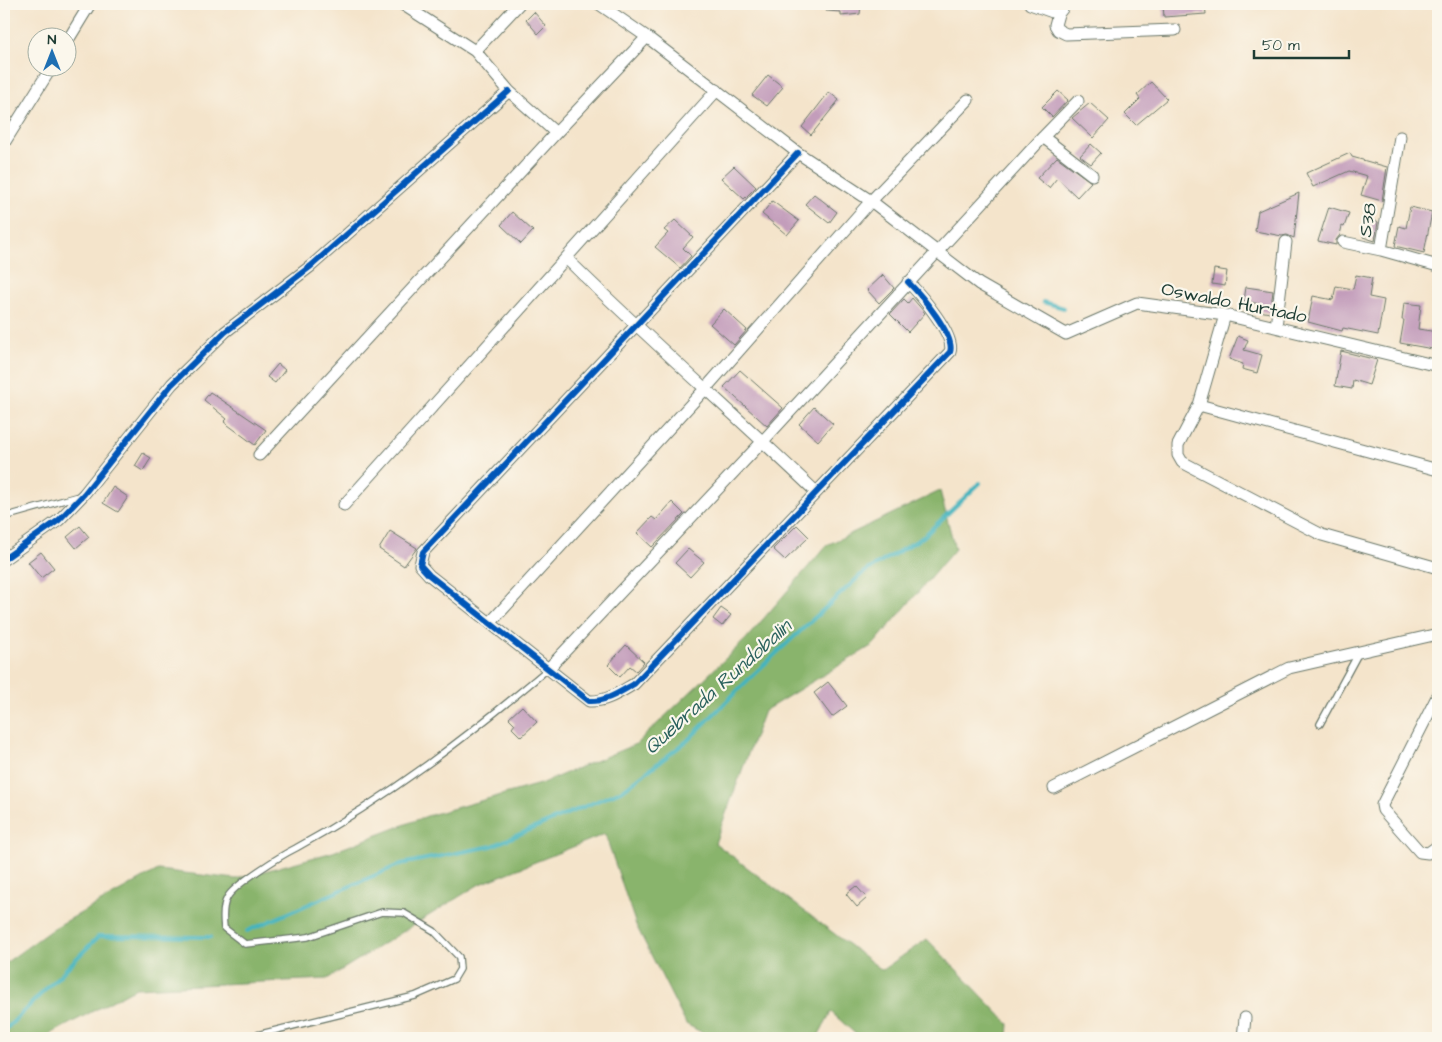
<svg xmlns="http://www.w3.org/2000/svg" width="1442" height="1042" font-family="'Architects Daughter',sans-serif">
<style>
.forest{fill:#89b46c;stroke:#547850}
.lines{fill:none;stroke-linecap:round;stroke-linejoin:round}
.stream{stroke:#45b4be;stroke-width:4}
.building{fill:#c39dbb}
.lane-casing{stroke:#6a7769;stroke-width:8}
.street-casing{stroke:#6a7769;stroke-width:13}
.lane{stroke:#fff;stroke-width:5.5}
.street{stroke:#fff;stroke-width:11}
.cycleway-casing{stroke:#fbf7ec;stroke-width:9}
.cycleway{stroke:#0057b8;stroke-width:6}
.labels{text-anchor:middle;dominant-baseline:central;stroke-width:4.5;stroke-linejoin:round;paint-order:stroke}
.street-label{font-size:19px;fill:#1f3d34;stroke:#fbf7ec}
.water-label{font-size:20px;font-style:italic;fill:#2a615d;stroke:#fbf7ec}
</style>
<rect width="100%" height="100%" fill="#fbf7ec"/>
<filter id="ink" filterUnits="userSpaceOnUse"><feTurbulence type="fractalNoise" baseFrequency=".02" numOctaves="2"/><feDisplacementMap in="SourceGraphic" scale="10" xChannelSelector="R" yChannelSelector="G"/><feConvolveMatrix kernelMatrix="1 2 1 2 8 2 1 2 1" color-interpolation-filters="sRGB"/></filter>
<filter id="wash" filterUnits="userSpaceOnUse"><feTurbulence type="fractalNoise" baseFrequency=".0096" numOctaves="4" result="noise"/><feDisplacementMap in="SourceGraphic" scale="20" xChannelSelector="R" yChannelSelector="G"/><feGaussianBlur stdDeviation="1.12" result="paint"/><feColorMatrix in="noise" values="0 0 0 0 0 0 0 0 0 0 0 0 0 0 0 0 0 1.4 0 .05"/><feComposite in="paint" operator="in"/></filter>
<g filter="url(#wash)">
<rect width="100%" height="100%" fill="#f4e4cb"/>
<path class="forest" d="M940,491l15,58 -82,96 -109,66 -49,132 167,127 45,-31 82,85 -1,14h-148l-29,-26 -14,26h-105l-26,-14 -50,-99 -31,-91 -127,51 -151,94 -191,9 -93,50h-39v-74l50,-36 104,-58 78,9 97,-27 94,-36 113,-32 96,-40 110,-105 81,-94z"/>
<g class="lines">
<path class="stream" d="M1043,302l21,6
M247,931l154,-67 91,-18 131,-56 64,-49 67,-67 109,-101 60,-36 57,-54
M4,1031l95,-95 112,1"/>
</g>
<g id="blocks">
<path class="building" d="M827,4h34l-1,10 -19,2v-4l-15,-1z
M1173,4h32l1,10 -42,3 -1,-12z
M534,12l12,14 -8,8 -12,-14z
M768,75l15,12 -16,19 -15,-11z
M1151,82l16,17 -31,26 -11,-11 15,-15 -3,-4z
M1058,91l10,9 -16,17 -10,-10z
M829,92l10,8 -28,35 -9,-8z
M1090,103l19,17 -16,18 -21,-20z
M1091,144l10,9 -10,11 -11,-8z
M1350,153l2,4 35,10 -5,34 -21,-6 6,-19 -18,-5 -36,16 -7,-14z
M1057,157l34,25 -14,15 -20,-19 -8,10 -12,-10z
M734,166l22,21 -12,12 -23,-21z
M1299,193l-5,45 -7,-3 -5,1 -27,-5 3,-20z
M814,194l23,18 -8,11 -24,-19z
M772,201l27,20 -12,14 -25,-21z
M1329,207l20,6 -5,14 -2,-1 -2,9 -4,5v5l-18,-4z
M1410,207l22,5 -8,41 -29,-7 4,-20 7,2z
M512,212l21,19 -12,13 -20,-19z
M1369,219l9,3 -3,19 -12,-4z
M675,220l18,17 -10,11 8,8 -11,12 -25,-21 13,-14 -4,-3z
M1214,269l13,2 -2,15 -13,-2z
M883,275l11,13 -15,15 -12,-13z
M1356,275l16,3 -3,19 15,3 -6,35 -35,-7 -1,3 -34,-9 5,-26 20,4 3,-14 17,3z
M1246,287l27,4 -3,22 -11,-2 1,-7 -16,-3z
M912,298l13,15 -17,19 -18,-18 14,-15 4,4z
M1404,303l17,2 -3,24 20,3v18l-38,-7 4,-23h-2z
M724,309l23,21 -13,15 -24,-21z
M1238,336l10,4 -4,10 18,5 -5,18 -15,-4 1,-5 -14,-5z
M1341,351l36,9 -8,25 -16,-5 -1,9 -17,-3z
M278,364l7,6 -10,13 -8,-6z
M740,370l43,38 -16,18 -43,-39z
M210,392l56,38 -11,15 -31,-23 3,-3 -23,-19z
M814,407l19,17 -15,17 -19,-17z
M143,453l8,5 -8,13 -8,-5z
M113,487l15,10 -10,15 -15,-9z
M672,502l12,12 -32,33 -15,-14 15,-16 4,3z
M797,525l12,12 -24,23 -12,-11z
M80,526l9,11 -13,11 -9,-11z
M390,531l27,17 -13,18 -25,-17z
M688,549l16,13 -14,15 -15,-14z
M41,552l13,16 -13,10 -13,-16z
M721,608l10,7 -9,11 -9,-7z
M626,645l18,17 -8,9 -6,-5 -10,11 -12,-12z
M828,682l19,24 -15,11 -18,-24z
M522,706l15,16 -16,15 -9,-9 3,-4 -6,-6z
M856,886l11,12 -10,9 -11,-13z"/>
</g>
</g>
<g filter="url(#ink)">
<use href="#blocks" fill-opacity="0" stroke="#6a7769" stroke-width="1"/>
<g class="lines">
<g class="lane-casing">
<path id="lane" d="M417,11l4,-7
M4,517l75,-21
M1320,724l38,-70
M244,1038l171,-42 39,-17 6,-10 -1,-12 -25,-26 -30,-18 -22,-1 -74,25 -63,7 -21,-16c-1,-9 -2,-21 3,-30 6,-13 55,-43 69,-50 92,-50 174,-113 253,-180"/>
</g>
<g class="street-casing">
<path id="street" d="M402,4l73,47 34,40 47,42
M599,4l48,33 151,116 73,48 108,83 87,50 71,-31 88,12 213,51
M1030,4l28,10
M1066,4l-8,10 -3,11 3,5 8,4 109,-4
M68,40l22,-36
M475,51l44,-47
M1043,137l35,-36
M1400,137l-19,113 57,16
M4,143l47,-75
M798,153l-375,399 -3,13 9,10 160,126c17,1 31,-9 45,-17l316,-332c6,-16 -30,-58 -42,-70
M1343,242l38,8
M566,258c81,80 168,155 250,234
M1225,315l-26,90 -21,40v10l4,7 140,73 116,33
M1276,327l10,-85
M1199,405l239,65
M259,455l297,-322 91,-96
M344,505l373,-415
M4,559l55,-39 25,-26 88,-110 53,-52 86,-66 198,-175
M491,622l214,-233 166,-188 97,-101
M549,668l214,-227 280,-304 49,38
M1438,695l-56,110 1,5 37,42 8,1 10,-7
M1054,788l235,-120 149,-34
M1243,1038l2,-20"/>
</g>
<use href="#lane" class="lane"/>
<use href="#street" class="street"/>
<g class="cycleway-casing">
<path id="cycleway" d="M798,153l-375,399 -3,13 9,10 160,126c17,1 31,-9 45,-17l316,-332c6,-16 -30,-58 -42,-70
M4,559l55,-39 25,-26 88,-110 53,-52 86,-66 198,-175"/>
</g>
<use href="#cycleway" class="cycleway"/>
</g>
</g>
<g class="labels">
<g class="street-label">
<text transform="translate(1368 220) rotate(-80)">S38</text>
<text transform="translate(1234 303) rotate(11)">Oswaldo Hurtado</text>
</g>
<g class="water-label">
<text transform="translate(718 687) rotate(-42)">Quebrada Rundobalin</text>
</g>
</g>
<rect width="1442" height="1042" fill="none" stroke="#fbf7ec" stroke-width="20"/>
<g transform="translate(52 52)"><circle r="24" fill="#fbf7ec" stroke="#a3ada2"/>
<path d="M0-4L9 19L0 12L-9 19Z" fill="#1f6fb2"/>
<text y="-8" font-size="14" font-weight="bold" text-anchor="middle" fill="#1f3d34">N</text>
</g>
<path d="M1254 50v8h95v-8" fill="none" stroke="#1f3d34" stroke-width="2.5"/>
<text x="1262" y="50" font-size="15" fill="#1f3d34" stroke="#fbf7ec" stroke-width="4" paint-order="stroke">50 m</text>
</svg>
